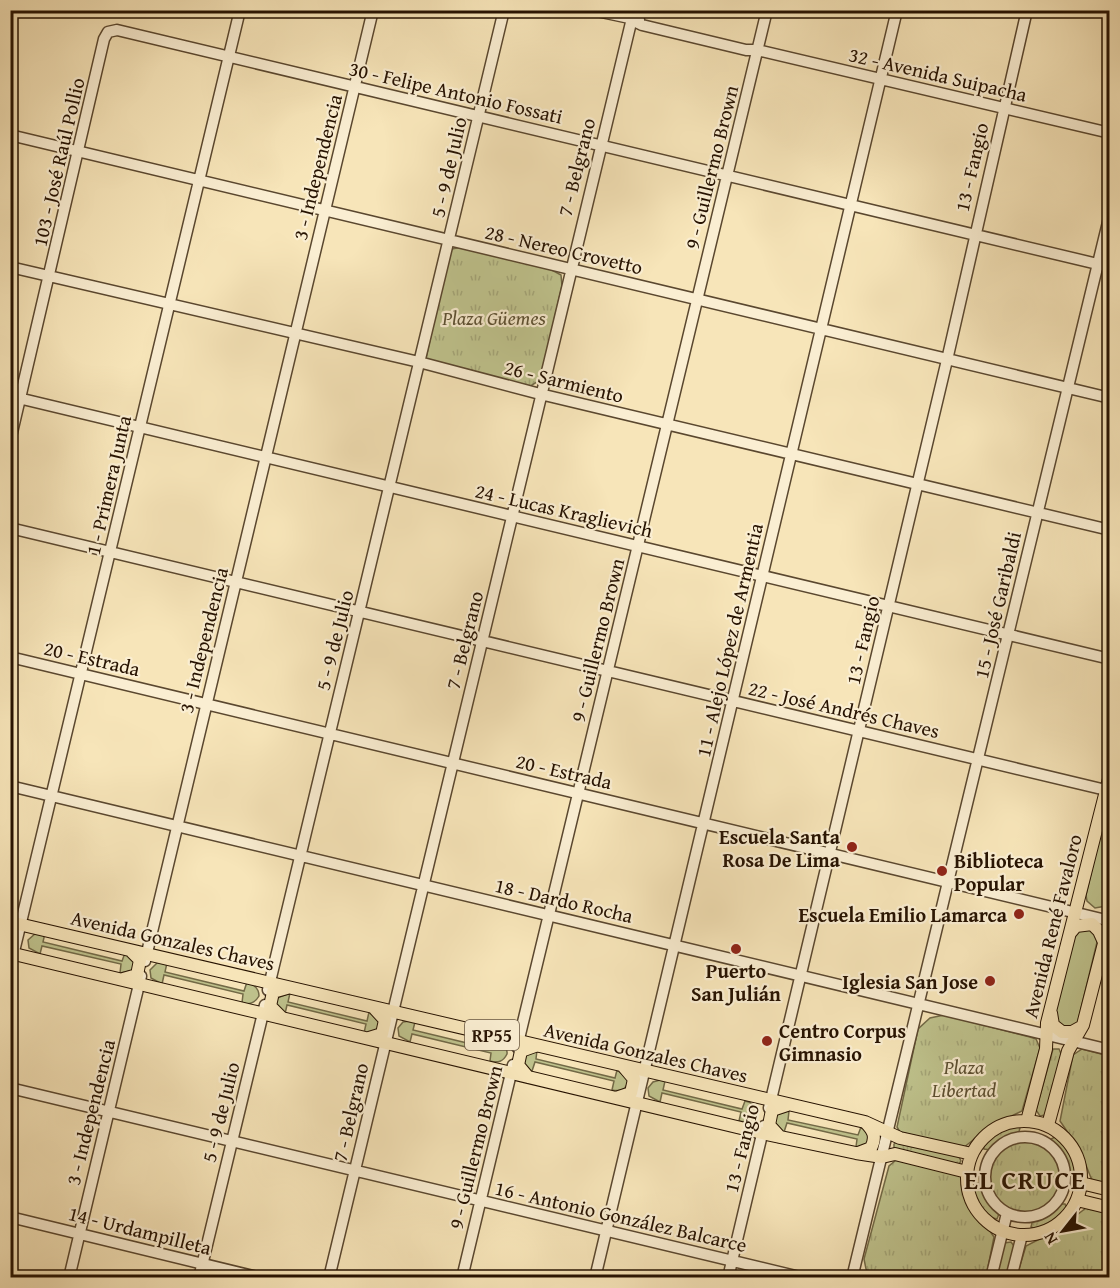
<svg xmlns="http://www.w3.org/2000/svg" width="1120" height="1288" font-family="'Gentium Book Plus',serif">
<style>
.grass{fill:#bfc38d;stroke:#726a47;stroke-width:1.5}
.park{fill:url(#park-tufts);stroke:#726a47;stroke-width:1.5}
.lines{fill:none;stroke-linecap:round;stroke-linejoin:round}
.minor-casing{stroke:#5a472f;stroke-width:13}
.major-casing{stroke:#261201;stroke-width:14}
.minor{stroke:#faeed2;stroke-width:10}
.major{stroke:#f7e5b9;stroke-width:12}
.poi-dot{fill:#8f2418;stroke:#faeed2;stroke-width:2}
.labels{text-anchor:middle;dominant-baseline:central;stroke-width:4.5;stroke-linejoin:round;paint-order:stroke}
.shield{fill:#faeed2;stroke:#665440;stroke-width:1.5}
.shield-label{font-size:18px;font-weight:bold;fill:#261201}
.street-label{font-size:20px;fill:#261201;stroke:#faeed2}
.park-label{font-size:20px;font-style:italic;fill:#5c5032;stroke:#faeed2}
.poi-label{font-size:20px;font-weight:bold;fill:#261201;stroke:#faeed2;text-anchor:end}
.district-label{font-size:26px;font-weight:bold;letter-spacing:1.5px;fill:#261201;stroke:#faeed2}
</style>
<defs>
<pattern id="park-tufts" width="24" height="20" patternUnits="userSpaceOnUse" patternTransform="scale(1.5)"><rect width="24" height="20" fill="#bfc38d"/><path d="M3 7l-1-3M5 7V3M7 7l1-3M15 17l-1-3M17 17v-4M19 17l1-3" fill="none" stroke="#a4a678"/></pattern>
</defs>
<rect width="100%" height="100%" fill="#f7e5b9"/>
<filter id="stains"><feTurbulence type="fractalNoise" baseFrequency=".00333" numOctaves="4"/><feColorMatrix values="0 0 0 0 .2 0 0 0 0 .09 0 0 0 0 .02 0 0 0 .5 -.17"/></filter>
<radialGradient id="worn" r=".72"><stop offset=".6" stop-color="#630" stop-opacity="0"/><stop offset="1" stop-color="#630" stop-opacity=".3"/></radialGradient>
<path class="grass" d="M1109,806l1,92 -4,8 -11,2 -8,-7 -1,-6 20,-86z
M1090,928l8,10 -21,87 -13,3 -10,-10 21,-84 5,-5z
M36,933h9l-2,9 79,19 3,-8 10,6v11l-15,3 1,-9 -79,-18 -2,8 -11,-6 -1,-8z
M158,962l9,1 -2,9 79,19 3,-9c6,2 12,6 12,14 -4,7 -9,9 -17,7l1,-9 -79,-19 -2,9 -11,-6 -1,-8z
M290,993l-2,9 79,19 2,-9 13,11 -6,9 -12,1 2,-9 -79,-19 -2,9 -13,-14z
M410,1021l5,1 -2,8 79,19 3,-8c6,1 13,6 12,13 -4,8 -9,9 -17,7l1,-8 -79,-19 -2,8 -11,-6 -1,-8 5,-6z
M537,1050l-1,9 79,19 2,-8 12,10c-3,9 -7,12 -17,10l2,-9 -79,-19 -3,9 -4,-1 -8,-13z
M660,1080l5,1 -2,9 79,19 3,-8c6,1 12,5 12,13 -5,7 -9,9 -18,7l2,-9 -79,-19 -2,9 -11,-6 -1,-8 5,-6z
M785,1110l4,1 -1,9 70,15 3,-8 8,3 2,14 -15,3 1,-8 -70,-16 -3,9 -4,-1 -8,-13z"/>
<path class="park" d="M462,247l88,22 11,6 1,11 -22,94 -11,7 -96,-24 -7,-5 22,-101 4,-8z
M944,1015l86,22 6,2 4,9 -18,63 -31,15 -28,22 -63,-16 -3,-5 21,-98 12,-11z
M1053,1049h6l3,7 -17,59 -5,1 -4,-6z
M1082,1049l27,7v131l-15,-5 -3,-4 -11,-28 -20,-29 13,-66z
M1014,1125l6,3 -2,7 -14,5 -13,10 -7,-1 -1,-5 10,-10z
M1057,1136c11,8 19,20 21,33l-4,4 -6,-2 -7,-15 -10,-11v-6z
M988 1177a36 36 0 1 1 72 0a36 36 0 1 1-72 0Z
M898,1141l60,14 3,6 -2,3 -65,-14v-6z
M896,1160l64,15 14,33 20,29 -8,40h-114l-6,-8 -2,-10 25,-93z
M976,1183l6,1 8,16 10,11 -3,8c-13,-1 -21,-19 -24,-31z
M1059,1204h6l2,5c-4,10 -25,25 -36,18l2,-8 15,-6z
M1086,1208l23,5v64l-93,1 10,-32 31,-16z
M1011,1242l3,4 -8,31 -11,1 9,-35z"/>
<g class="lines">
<g class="minor-casing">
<path id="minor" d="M592,10l47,10
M632,20l10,5 104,25h11l353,83
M10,135l1100,263
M10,267l409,95 121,32 570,136
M10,396l1100,263
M10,441l94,-402 4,-7 9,-2 993,237
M10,528l1100,263
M10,657l1100,264
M10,786l1100,264
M145,961l228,-951
M10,968l230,-958
M268,990l236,-980
M517,1047l250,-1037
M10,1088l794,190
M769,1108l178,-748 80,-350
M985 1177a40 40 0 1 1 80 0a40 40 0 1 1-80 0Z
M10,1217l251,61
M69,1278l72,-302
M199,1278l66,-273
M329,1278l305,-1268
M462,1278l51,-213
M595,1278l302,-1268
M728,1278l36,-152
M852,1278l258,-1064
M991,1278l16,-65
M1011,1278l11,-43"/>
</g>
<g class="major-casing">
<path id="major" d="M10,922l855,200 35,16 72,16
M1071,932l5,-6 16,-2 7,7 5,11
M10,953l752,180 94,20 26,4 13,-3 72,18
M123,979l14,-4 3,-15 -9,-9
M1051,1013l2,12 9,7h10l9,-5
M281,1017l-11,-11 3,-14 14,-4
M369,1038l13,-4 3,-14 -11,-12
M528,1077l-10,-12 3,-14 14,-5
M616,1098l15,-5 3,-14 -11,-13
M967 1178a57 57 0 1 1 114 0a57 57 0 1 1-114 0Z
M1027,1121l19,-72 1,-26 63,-248
M1048,1125l20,-74 15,-26 27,-105
M780,1137l-11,-12 3,-15 15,-5
M858,1153l13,-5c6,-12 2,-18 -6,-26
M1081,1183l29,7
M1077,1200l33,8"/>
</g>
<use href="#minor" class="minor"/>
<use href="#major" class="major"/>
</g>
<g class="poi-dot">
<circle cx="852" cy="847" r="6"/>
<circle cx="942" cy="871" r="6"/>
<circle cx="1019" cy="914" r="6"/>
<circle cx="736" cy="949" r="6"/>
<circle cx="990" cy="981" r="6"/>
<circle cx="767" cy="1041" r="6"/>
</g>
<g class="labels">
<rect class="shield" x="465" y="1020" width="54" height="30" rx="4.5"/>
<g class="shield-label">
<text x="492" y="1035">RP55</text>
</g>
<g class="street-label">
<text transform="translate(938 74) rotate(13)">32 - Avenida Suipacha</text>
<text transform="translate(456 92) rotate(13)">30 - Felipe Antonio Fossati</text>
<text transform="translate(58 162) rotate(-77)">103 - José Raúl Pollio</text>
<text transform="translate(317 167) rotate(-76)">3 - Independencia</text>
<text transform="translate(448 167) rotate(-77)">5 - 9 de Julio</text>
<text transform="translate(576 167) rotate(-76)">7 - Belgrano</text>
<text transform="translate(711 167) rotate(-76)">9 - Guillermo Brown</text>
<text transform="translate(971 167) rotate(-77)">13 - Fangio</text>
<text transform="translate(564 249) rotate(13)">28 - Nereo Crovetto</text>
<text transform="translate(564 381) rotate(14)">26 - Sarmiento</text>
<text transform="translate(108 485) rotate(-77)">1 - Primera Junta</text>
<text transform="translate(564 510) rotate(13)">24 - Lucas Kraglievich</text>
<text transform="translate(997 605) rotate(-77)">15 - José Garibaldi</text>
<text transform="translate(203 640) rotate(-76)">3 - Independencia</text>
<text transform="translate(334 640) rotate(-76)">5 - 9 de Julio</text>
<text transform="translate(464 640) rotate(-76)">7 - Belgrano</text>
<text transform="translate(597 640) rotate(-76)">9 - Guillermo Brown</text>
<text transform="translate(729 640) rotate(-77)">11 - Alejo López de Armentia</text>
<text transform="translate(862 640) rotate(-77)">13 - Fangio</text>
<text transform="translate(92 658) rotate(13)">20 - Estrada</text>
<text transform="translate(844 709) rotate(13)">22 - José Andrés Chaves</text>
<text transform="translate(564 771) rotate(13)">20 - Estrada</text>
<text transform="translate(564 900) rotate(13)">18 - Dardo Rocha</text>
<text transform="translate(1052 926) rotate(-76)">Avenida René Favaloro</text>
<text transform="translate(173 940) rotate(13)">Avenida Gonzales Chaves</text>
<text transform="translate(646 1052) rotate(13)">Avenida Gonzales Chaves</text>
<text transform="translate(90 1112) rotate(-76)">3 - Independencia</text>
<text transform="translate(220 1112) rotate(-76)">5 - 9 de Julio</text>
<text transform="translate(350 1112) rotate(-77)">7 - Belgrano</text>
<text transform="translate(475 1147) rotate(-76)">9 - Guillermo Brown</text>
<text transform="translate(741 1148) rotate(-76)">13 - Fangio</text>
<text transform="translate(621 1216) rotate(13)">16 - Antonio González Balcarce</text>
<text transform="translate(140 1230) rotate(14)">14 - Urdampilleta</text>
</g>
<g class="park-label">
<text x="494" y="317">Plaza Güemes</text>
<text x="964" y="1066">Plaza<tspan x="964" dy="23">Libertad</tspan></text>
</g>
<g class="poi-label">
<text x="840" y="836">Escuela Santa<tspan x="840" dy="23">Rosa De Lima</tspan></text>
<text x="954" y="860" text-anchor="start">Biblioteca<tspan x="954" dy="23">Popular</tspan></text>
<text x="1007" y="914">Escuela Emilio Lamarca</text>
<text x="736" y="970" text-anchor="middle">Puerto<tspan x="736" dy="23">San Julián</tspan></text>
<text x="978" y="981">Iglesia San Jose</text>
<text x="779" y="1030" text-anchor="start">Centro Corpus<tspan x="779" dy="23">Gimnasio</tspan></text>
</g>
<g class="district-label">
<text x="1025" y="1179">EL CRUCE</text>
</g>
</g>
<rect width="1120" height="1288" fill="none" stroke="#f7e5b9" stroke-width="36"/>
<rect x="12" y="12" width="1096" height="1264" fill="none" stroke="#261201" stroke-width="3"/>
<rect x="18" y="18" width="1084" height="1252" fill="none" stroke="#261201" stroke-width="1.5"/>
<g transform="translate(1063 1231) rotate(239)" stroke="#faeed2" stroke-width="4.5" paint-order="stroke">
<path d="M0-4.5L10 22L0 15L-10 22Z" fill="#261201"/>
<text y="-9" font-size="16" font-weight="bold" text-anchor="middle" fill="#261201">N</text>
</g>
<rect width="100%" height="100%" filter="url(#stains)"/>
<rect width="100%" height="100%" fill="url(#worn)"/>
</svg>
